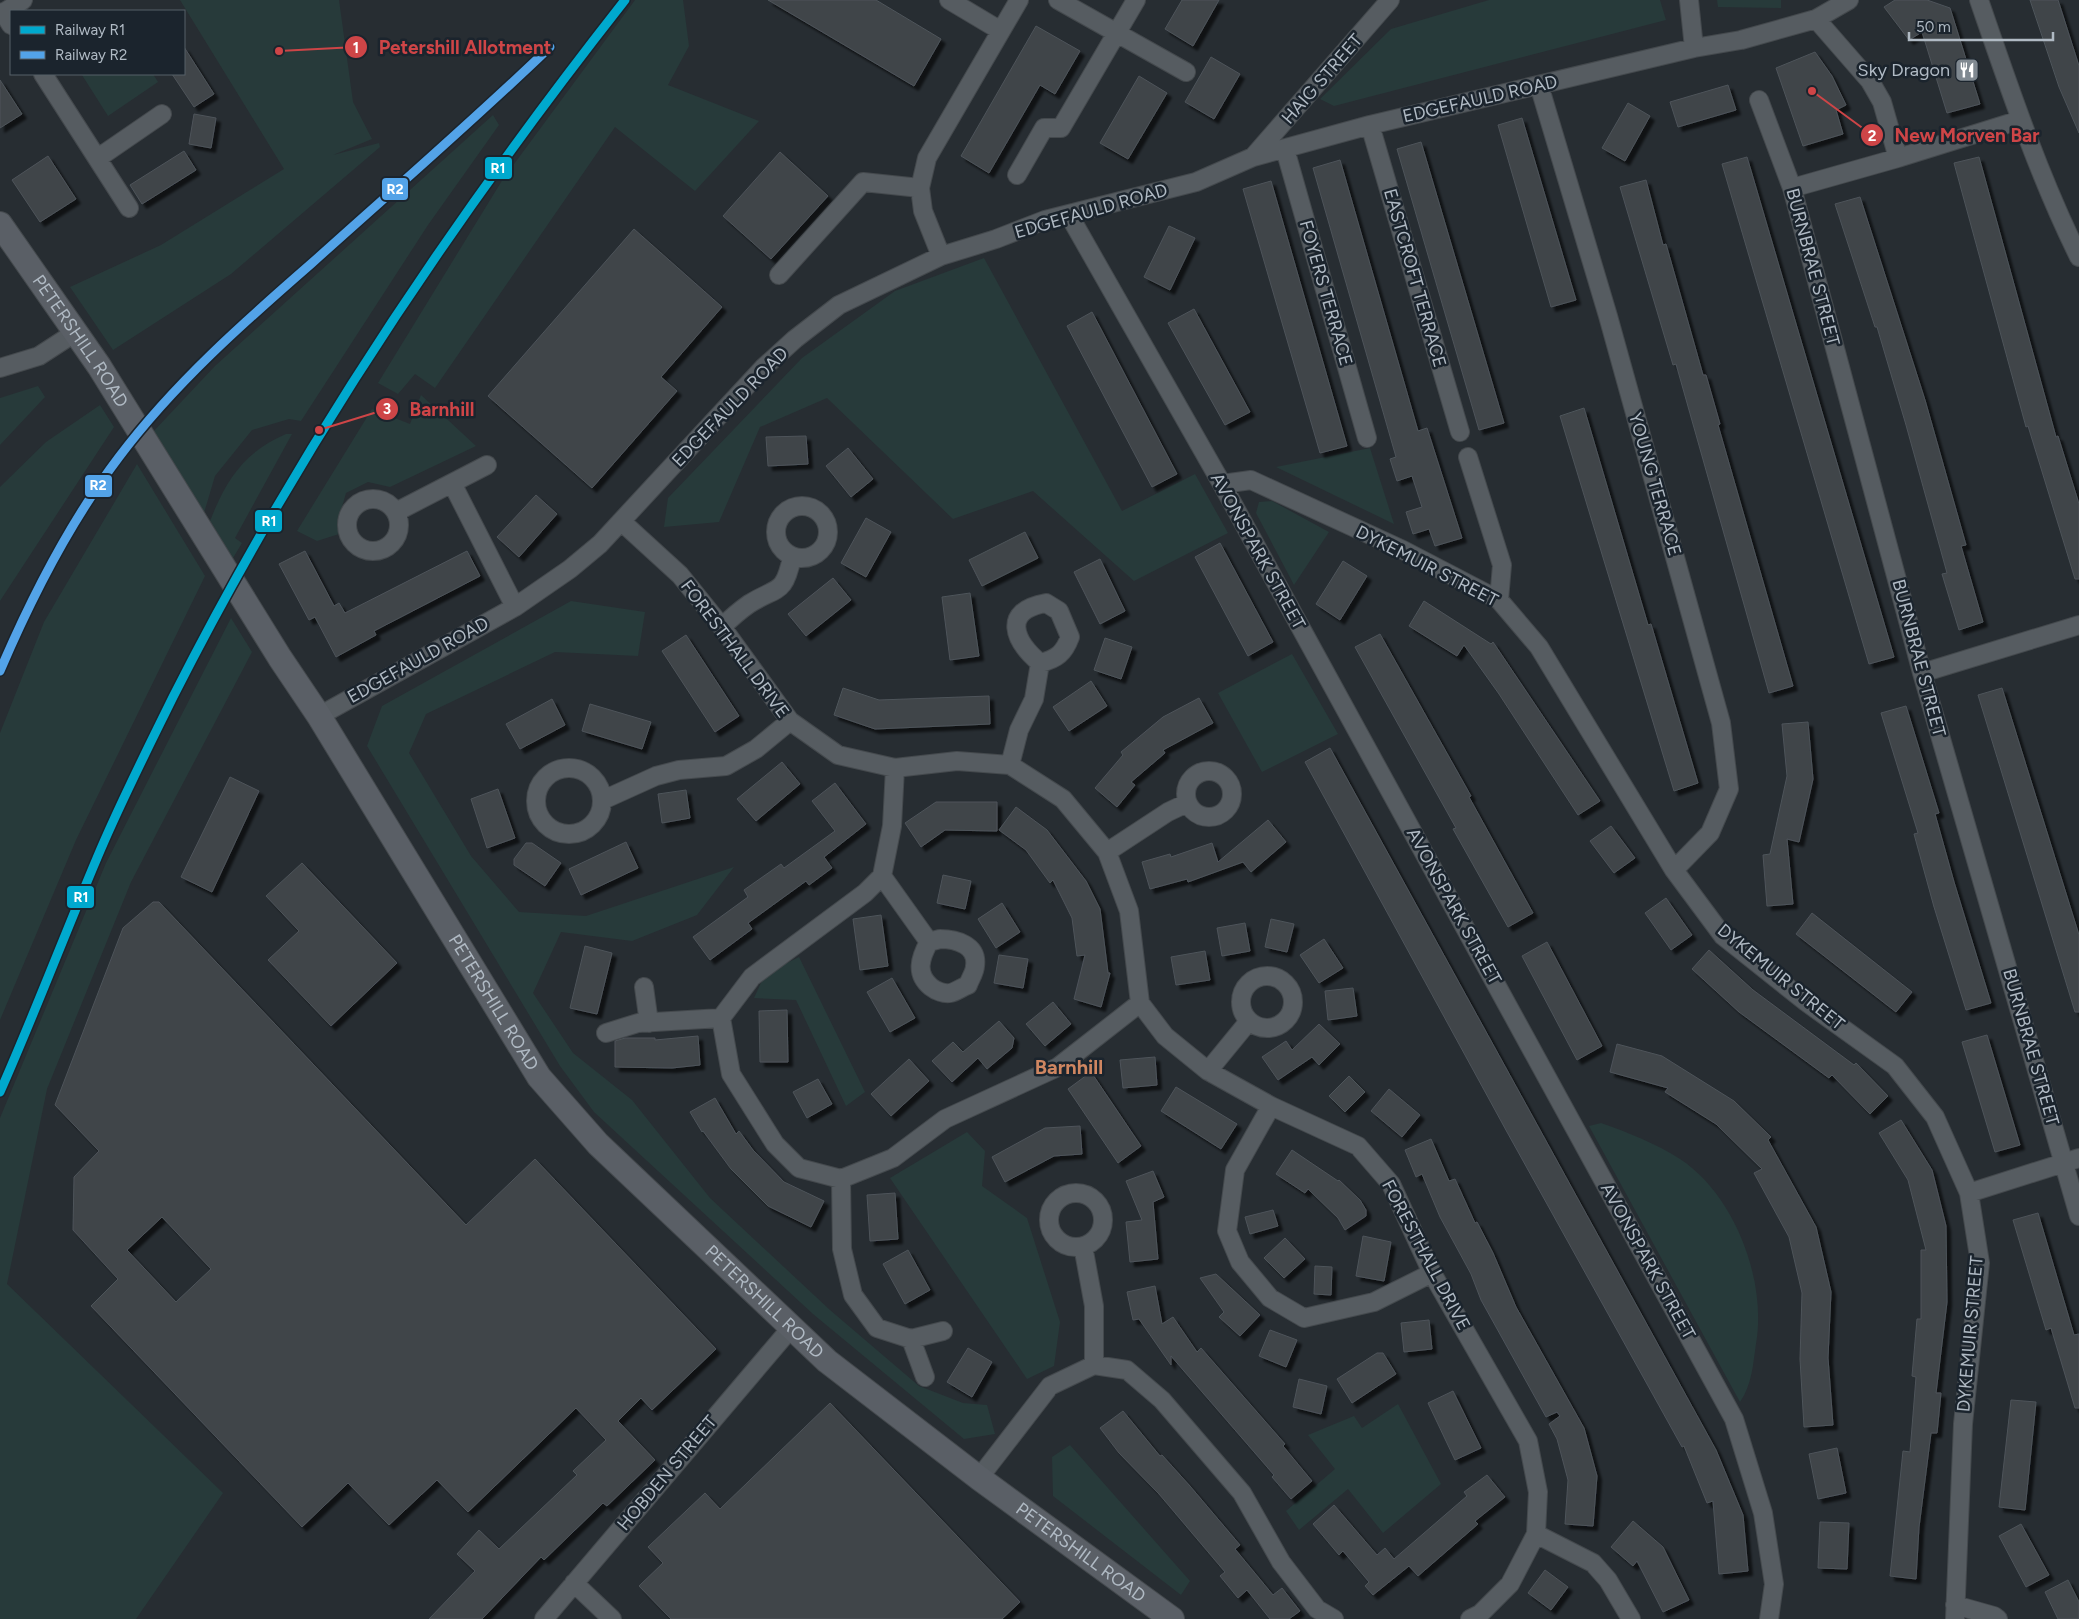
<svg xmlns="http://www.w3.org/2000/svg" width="2079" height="1619" font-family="Figtree,sans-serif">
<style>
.green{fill:#273a3a}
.building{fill:#3f4449;stroke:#4e545a;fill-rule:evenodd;filter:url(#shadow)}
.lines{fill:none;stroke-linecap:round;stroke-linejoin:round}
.street-casing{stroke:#44494d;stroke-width:20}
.secondary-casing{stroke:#44494d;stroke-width:26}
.street{stroke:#565c61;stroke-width:18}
.secondary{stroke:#5a5f66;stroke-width:24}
.rail-1-casing{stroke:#1b242d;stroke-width:12}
.rail-2-casing{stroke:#1b242d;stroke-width:12}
.rail-1{stroke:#00a9ce;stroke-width:9}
.rail-2{stroke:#53a3e8;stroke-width:9}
.labels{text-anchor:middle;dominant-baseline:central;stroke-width:5;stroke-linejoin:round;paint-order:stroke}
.poi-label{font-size:18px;fill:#b0bac4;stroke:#1b242d;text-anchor:end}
.street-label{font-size:18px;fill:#b0bac4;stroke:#1b242d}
.quarter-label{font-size:20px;font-weight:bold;fill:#cf8661;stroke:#1b242d}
.leader{fill:none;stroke:#ce4547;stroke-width:2}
.callout-dot{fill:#ce4547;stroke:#1b242d;stroke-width:2}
.mark-label{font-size:15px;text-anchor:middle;font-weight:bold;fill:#fff}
.callout-label{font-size:19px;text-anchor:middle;font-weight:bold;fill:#ce4547;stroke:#1b242d;stroke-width:5;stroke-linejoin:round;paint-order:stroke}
.line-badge{stroke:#1b242d;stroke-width:2}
.badge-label{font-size:14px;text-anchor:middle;font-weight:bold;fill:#fff}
</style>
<defs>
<filter id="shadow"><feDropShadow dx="4.5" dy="4.5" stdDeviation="1" flood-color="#0009"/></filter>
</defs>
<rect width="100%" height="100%" fill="#272d32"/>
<path class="green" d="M180,0h159l14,102 19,37 -39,16 46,-12 1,4 -149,127 -118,76 -43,-63 91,-42 123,-76z
M635,0h48l6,46 -21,39 91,36 -64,70 -80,-64 -180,261 -20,-14 -17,20 -20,-11 125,-204z
M1489,0h171l6,20 -332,86 -14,-7 71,-70z
M1717,0h64v8l-63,-1z
M84,74h69l5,8 -50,34 -26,-41z
M493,115l6,10 -71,100 -127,196 -12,-2 -37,11 -37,46 -11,37 -52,-80 63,-67z
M984,258l138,253 73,-37 33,59 -94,48 -101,-90 -80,28 -126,-121 -67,29 -41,95 -55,5 4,-29 134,-140 93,-67z
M38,386l7,11 -45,48v-47z
M421,395l55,51 -86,41 -22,-5 -22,11 -6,21 -1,20 -22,7 -20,-10 75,-122 38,15z
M100,405l14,22 -114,174v-114l46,-45z
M286,434h6l-57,104 7,5 -9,15 -23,-37c16,-41 34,-69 76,-87z
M1370,448l24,76 -118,-57z
M137,464l68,112 -129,264 -76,180v-287l44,-111z
M1272,501l57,31 -35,53 -38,-72 3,-11z
M571,601l74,11 -7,44 -83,-4 -129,62 -17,39 62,103 48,56 67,4 148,-49 -37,48 -65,26 -71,-9 -28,61 40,60 59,47 78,98 120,112 89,76 44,17 24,2 8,29 -31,5 -151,-125 -219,-202 -34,-46 -193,-320 15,-40z
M231,618l21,34 -121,230 -84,207 -40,195 216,209 -87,126h-136v-501l106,-255z
M1292,654l46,80 -76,38 -44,-79z
M799,957l66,135 -19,14 -50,-106 -42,-2 11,-24z
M1601,1123c26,9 56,21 79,36 55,36 87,122 76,185 -3,20 -4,41 -16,58l-151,-276z
M967,1132l18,19 -3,35 45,32 33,104 -6,44 -27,13 -137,-201z
M1398,1404l43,80 -58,49 -35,-44 -49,41 -13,-19 49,-42 -27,-34 46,-19 8,12z
M1070,1445l120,136 -9,14 -128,-99 -1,-39z"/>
<path class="building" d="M768,0h108l65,39 -27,47z
M1182,0h37l-26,46 -28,-17z
M1895,0h32l23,8 30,96 -33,9 -25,-81 -13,8 -25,-33z
M2030,0h28l21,66v67l-20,-46z
M1036,26l44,25 -25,43 -15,-9 -51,88 -28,-17z
M184,47l30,47 -20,13 -22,-33h12z
M1815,52l17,24 14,29 -10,5 7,24 -40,12 -27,-78z
M1211,57l29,17 -26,45 -29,-17z
M1139,76l28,17 -39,66 -28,-16z
M0,80l22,34 -22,14z
M1728,85l8,25 -58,17 -8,-25z
M1628,103l22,13 -25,45 -23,-13z
M194,114l22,4 -5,30 -22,-4z
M1522,118l54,182 -25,7 -53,-182z
M1421,142l83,281 -25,7 -82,-281z
M184,151l12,19 -54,34 -12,-19z
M780,152l48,44 -57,63 -48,-43z
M48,156l28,43 -36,23 -28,-42z
M1747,157l147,500 -25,7 -147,-500z
M1979,157l77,280 2,-1 21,68v75h-4l-47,-153 -2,1 -72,-264z
M1340,160l78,271 9,-3 35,110 -27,8 -6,-17 -16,5 -7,-22 16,-5 -10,-31 -15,5 -7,-22 6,-2 -83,-289z
M1646,180l17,65 3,-1 37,131h3l14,49 -2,1 75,261 -24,7 -93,-329 -3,1 -53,-178z
M1271,181l76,265 -27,7 -77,-264z
M1860,197l65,203 41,145 -5,1 22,76 -24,8 -17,-56 5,-1 -41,-148 -29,-98h-2l-40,-123z
M1169,226l26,12 -25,52 -26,-13z
M634,229l88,78 -61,70 16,14 -85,97 -104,-92z
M1194,309l56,103 -25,13 -57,-102z
M1092,312l85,162 -25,13 -85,-161z
M1584,408l64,217 3,-1 47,159 -24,8 -114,-375z
M806,436l2,28 -40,2 -2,-29z
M848,448l25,31 -22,18 -25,-31z
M536,495l21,19 -38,43 -22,-20z
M866,518l25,14 -25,45 -25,-14z
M1025,532l13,26 -56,28 -13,-26z
M1220,543l53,99 -25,14 -53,-99z
M305,551l29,55 5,-3 6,10 122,-62 13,25 -106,55 2,4 -40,22 -21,-40 -6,3 -30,-56z
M1100,559l25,52 -25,13 -26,-52z
M1343,561l24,15 -27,44 -24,-16z
M833,578l18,22 -45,36 -18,-22z
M970,593l9,63 -29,4 -8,-63z
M1424,601l67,43 2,-2 107,159 -22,14 -79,-121 -35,-49 -7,11 -48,-30z
M1380,634l91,162 -2,1 64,116 -25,14 -55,-98 3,-1 -101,-181z
M686,635l53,81 -24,16 -53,-81z
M1105,638l27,9 -11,32 -27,-9z
M1091,681l16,25 -38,25 -16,-24z
M843,688l36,12 110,-4 1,28 -115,5 -41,-14z
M2002,688l77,247v77h-4l-97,-317z
M1199,698l14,25 -50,27 2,3 -34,29 4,3 -18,22 -22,-19 28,-33 -2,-3 42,-35z
M552,699l13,26 -45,24 -14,-25z
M590,704l61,18 -9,27 -60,-18z
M1906,706l33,107 -4,1 19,68 37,121 -25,7 -32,-103 -20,-73 4,-1 -37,-120z
M1808,722l5,57 -14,63 -12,-3 6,65 -26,2 -4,-51 7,-1 17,-78 -5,-52z
M1330,748l386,702 27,65 5,56 -29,3 -6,-73 -6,2 -23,-57 -2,1 -175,-315 -202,-370z
M782,762l18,22 -44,37 -19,-22z
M230,777l29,14 -47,101 -31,-15z
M835,783l31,41 -42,33 8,11 -23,17 -3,-4 -58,42 4,6 -42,31 -17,-23 55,-40 -4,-7 37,-26 3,4 51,-37 -23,-30z
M498,789l17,49 -28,10 -16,-49z
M686,790l4,28 -28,5 -4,-29z
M936,802h61v29l-52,-1 -24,17 -16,-24z
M1016,807l31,23 39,51 14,28 8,64h2l-9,34 -27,-8 11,-44 -8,1 -5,-38 -19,-38 -3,3 -24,-33 -27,-20z
M1268,820l18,22 -35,30 -8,-10 -55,20 -1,-3 -37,10 -8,-27 28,-8 1,3 41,-14 6,19z
M1611,826l24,32 -21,15 -24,-32z
M626,842l12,26 -57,27 -12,-26z
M526,843h6l29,20 -16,23 -31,-21v-6z
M302,863l95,100 -66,63 -63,-66 31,-29 -33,-35z
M943,875l28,6 -6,28 -28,-6z
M1666,898l26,37 -21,15 -26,-37z
M153,902h6l307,323 69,-66 181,190 -64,61 -11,-12 -23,23 37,39 -48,46 -4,-3 -59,57 -3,-3 -59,62h-53l46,-48 -18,-17 22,-24 20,19 78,-74 -4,-4 33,-31 -30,-32 -108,104 -31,-32 -48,45 -41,-42 -46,44 -211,-221 27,-27 -45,-49 1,-53 25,-26 -44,-46 68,-177zM162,1217l49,52 -35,33 -49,-52z
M1002,903l18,29 -24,16 -18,-29z
M1812,913l100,79 -16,20 -100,-78z
M881,915l7,51 -28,4 -7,-51z
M1271,919l23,5 -7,28 -22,-5z
M1245,923l5,28 -28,5 -5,-28z
M1324,939l19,29 -24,15 -19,-28z
M1547,942l55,104 -25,14 -55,-104z
M585,946l27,7 -15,61 -27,-6z
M1709,950l44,40 101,75 2,-2 32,33 -18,18 -38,-39 -3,3 -90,-66 -47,-43z
M1205,951l5,29 -34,5 -5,-28z
M999,955l29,4 -5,29 -29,-5z
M892,978l23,40 -25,14 -23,-40z
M1353,988l4,28 -29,4 -3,-29z
M1053,1002l18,22 -26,22 -19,-22z
M787,1010l1,52h-28l-1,-51z
M999,1021l15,17 -2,10 -25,21 -9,-11 -26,24 -20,-21 21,-19 10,10z
M1319,1024l21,20 -21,21 -7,-8 -34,23 -16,-23 24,-16 6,9z
M1987,1035l33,110 -25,7 -33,-110z
M698,1036l2,29 -28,3 -57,-1v-26l10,-3h30v2z
M1617,1044l45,12 72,45 37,36 -3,3 48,87 15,65 -3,66 5,67 -29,2 -4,-68 2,-66 -13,-56 -35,-64 8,-4 -46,-45 -51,-32 3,-4 -58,-16z
M1155,1057l2,28 -34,3 -3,-28z
M909,1059l20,22 -38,35 -20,-22z
M1091,1072l50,74 -23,17 -50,-74z
M1349,1076l16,16 -20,20 -16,-16z
M818,1079l14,25 -25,14 -14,-26z
M1176,1087l61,37 -16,25 -60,-38z
M1389,1089l31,26 -18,22 -31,-26z
M715,1098l21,36 3,-3 14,19 31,32 40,19 -13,26 -43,-21 -37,-37 -28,-38 -1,1 -12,-20z
M1901,1120l31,50 14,56 1,76 -11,91h5l-4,40h-6l-12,94 -3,52 -26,-3 13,-125 7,1 6,-75 -4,-1 5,-57h4v-69h5l-18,-70 -29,-47z
M1080,1126l2,28 -28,2 -49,26 -13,-25 53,-29z
M1431,1139l18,42 6,-2 20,44 2,-1 16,31 23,54 68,121 13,48 -4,50 -28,-2 3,-44 -11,-41 -8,-15 11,-8 -3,-4 -11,5 -65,-117 -10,-26 -31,-57 -18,-43 -6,3 -11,-27z
M1292,1150l46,31 1,-1 21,20 6,10v6l-21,14 -7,-12 -30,-29 -3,4 -29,-19z
M1153,1171l11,26 -11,5 5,57 -28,3 -4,-40 16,-2 -16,-39z
M895,1193l3,46 -28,2 -3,-46z
M1273,1210l5,16 -28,8 -5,-17z
M2038,1213l36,122 5,-1v74h-4l-24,-80 -5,2 -33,-110z
M1363,1236l28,6 -7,39 -28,-5z
M1285,1238l20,21 -21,19 -20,-20z
M908,1250l22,40 -25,14 -22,-40z
M1315,1266l17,1 -1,28 -17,-1z
M1216,1274l44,41 -20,21 -21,-19 5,-5 -24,-34z
M1155,1286l7,38 11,-7 24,35 4,-4 84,96 -2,2 29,35 -21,18 -19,-22 2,-2 -103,-119v9l-32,-46 -6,1 -6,-28z
M1429,1320l3,29 -28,3 -3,-29z
M1270,1330l27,10 -11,27 -27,-11z
M968,1348l24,14 -20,35 -25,-15z
M1377,1353h6l13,21 -44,29 -15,-24z
M1299,1379l28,7 -6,28 -28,-7z
M1453,1391l28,57 -26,12 -27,-57z
M2011,1400l25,2 -11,108 -26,-3z
M830,1403l190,199 -18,17h-331l-32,-33 24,-23 -15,-16 57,-54 15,16z
M1123,1411l37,45 2,-1 28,31 50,59 -5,4 38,46 9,-7 18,23 -11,8h-19l-23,-29 -9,8 -18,-22 5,-4 -66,-78 -40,-41 -19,-25z
M1837,1448l9,45 -28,6 -9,-45z
M1487,1475l18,22 -30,24 3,3 -60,52 -9,-10 -36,29 -8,-9 4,-4 -26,-31 -4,4 -26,-31 21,-19 43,50 8,-7 9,11 73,-63 -3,-4z
M1633,1521l30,26 26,53 -26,12 -26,-51 -4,5 -22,-19z
M1820,1522l29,1 -2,46 -29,-1z
M2021,1524l28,51 -23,12 -27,-51z
M1545,1570l23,17 -17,23 -23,-17z
M2068,1580l11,22v17h-21l-13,-27z"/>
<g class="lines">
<g class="street-casing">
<path id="street" d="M949,0l52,31
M1058,0l128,72
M1689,0l5,48
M1979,0c30,87 59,174 100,257
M3,12l8,13
M0,15l23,-15
M1816,19l54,62 12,21 16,56
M43,74l86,134
M1539,85l69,231 113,407 8,66 -19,44 -36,37
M1759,100l33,88 130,485 157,543
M1370,125l90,307
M1285,149l82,289
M1253,157l137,-157
M98,158l64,-44
M1017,175l27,-47h17l75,-128
M1792,188l106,-30 122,-38
M1069,215l153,269 512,935 29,94 11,71 -5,35
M941,256l-18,-45 -3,-23 7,-30 92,-158
M779,275l84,-93 57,6
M0,368l39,-12 37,-24
M1468,457l34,108 -3,35
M452,483l63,124
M1222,484l29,-4 152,70 96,50 40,47 135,223 49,66 83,66 89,64 40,51 34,76 11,70 -17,161 -8,195
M347 525a26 26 0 1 1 52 0a26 26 0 1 1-52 0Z
M776 532a26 26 0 1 1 52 0a26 26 0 1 1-52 0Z
M396,512l91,-47
M622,522l58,53 42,52 68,94 48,34 57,13 62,-7 53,4 53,34 44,53 22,59 11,92 25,33 43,35 63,35 87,40 33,38 41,89 96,168 10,51 -2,42 -26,50 -30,30 -10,5
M1046,603l13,8 11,26c-6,16 -13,22 -30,26 -26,-22 -39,-52 6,-60z
M722,627c8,-8 17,-16 27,-23 28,-18 35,-8 43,-47
M1922,673l157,-48
M319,716l196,-109 55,-38 30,-25 163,-176 32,-29 44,-34 102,-49 55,-17 49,-19 151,-38 57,-25 117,-32 324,-77 47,-8 75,-21 33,-19
M1010,765l9,-35 15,-31 6,-36
M536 801a33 33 0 1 1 66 0a33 33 0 1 1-66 0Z
M895,768l-3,58 -10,50 -17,17 -113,84 -31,41 10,56 44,70 24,24 42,11 52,-21 52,-39 113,-52 82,-64
M1186 794a23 23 0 1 1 46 0a23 23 0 1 1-46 0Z
M603,800l53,-24 23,-6 47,-4 30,-17 34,-28
M1107,852l61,-40 19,-9
M882,876l47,66
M940,939c16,0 38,6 35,27 0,6 -5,13 -7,19 -6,2 -12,7 -18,8 -6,1 -14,-2 -19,-6 -16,-13 -11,-29 -2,-45z
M1241 1002a26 26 0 1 1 52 0a26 26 0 1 1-52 0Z
M644,987l5,36
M606,1033l32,-10 83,-5
M1208,1071l41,-50
M1271,1106l-36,64 -8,61 13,31 30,36 34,20 70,-16 58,-29
M841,1179l1,70 11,46 24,33 34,11 32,-8
M1969,1193l110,-35
M1049 1220a27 27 0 1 1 54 0a27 27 0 1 1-54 0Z
M1083,1246l11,60v59
M911,1339l14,38
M979,1478l71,-92 44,-21 33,5 35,30 80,93 39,69 36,47 17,10
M1536,1534l57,29 15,17 23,39
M574,1583l38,36
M1955,1605l39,11 4,3
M544,1619l247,-291"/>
</g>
<g class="secondary-casing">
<g id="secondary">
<path id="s1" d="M0,224l99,142 181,292 39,58 220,361 59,67 229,217 152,117 193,141"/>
</g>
</g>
<use href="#street" class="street"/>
<use href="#secondary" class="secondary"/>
<g class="rail-1-casing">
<path id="rail-1" d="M0,1092c34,-77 64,-156 97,-234 23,-55 50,-108 76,-161 124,-245 282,-481 452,-697"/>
</g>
<g class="rail-2-casing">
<path id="rail-2" d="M0,671c32,-75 69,-148 119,-214 55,-73 124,-134 193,-194 80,-72 161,-142 238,-216"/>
</g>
<use href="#rail-1" class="rail-1"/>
<use href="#rail-2" class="rail-2"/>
</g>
<defs>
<g id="restaurant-square" transform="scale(1.25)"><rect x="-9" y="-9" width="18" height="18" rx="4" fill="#808991" stroke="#1b242d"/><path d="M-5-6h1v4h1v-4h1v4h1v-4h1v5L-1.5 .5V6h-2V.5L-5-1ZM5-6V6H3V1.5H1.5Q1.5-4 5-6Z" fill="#fff"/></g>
</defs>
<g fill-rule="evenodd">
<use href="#restaurant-square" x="1967" y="70"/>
</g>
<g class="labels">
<g class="poi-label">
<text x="1950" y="70">Sky Dragon</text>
</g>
<g class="street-label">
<text transform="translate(1322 79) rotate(-49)">HAIG STREET</text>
<text transform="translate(1480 99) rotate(-13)">EDGEFAULD ROAD</text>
<text transform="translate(1091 211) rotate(-16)">EDGEFAULD ROAD</text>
<text transform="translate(1813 267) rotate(75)">BURNBRAE STREET</text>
<text transform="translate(1415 278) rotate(74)">EASTCROFT TERRACE</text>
<text transform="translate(1326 293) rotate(74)">FOYERS TERRACE</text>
<text stroke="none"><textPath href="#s1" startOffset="142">PETERSHILL ROAD</textPath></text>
<text transform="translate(730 407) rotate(-46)">EDGEFAULD ROAD</text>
<text transform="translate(1655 484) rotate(74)">YOUNG TERRACE</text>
<text transform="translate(1258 551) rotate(61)">AVONSPARK STREET</text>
<text transform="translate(1427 566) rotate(27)">DYKEMUIR STREET</text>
<text transform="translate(735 649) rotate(53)">FORESTHALL DRIVE</text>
<text transform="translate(1919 658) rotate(75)">BURNBRAE STREET</text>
<text transform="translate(418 660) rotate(-29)">EDGEFAULD ROAD</text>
<text transform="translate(1454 906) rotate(61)">AVONSPARK STREET</text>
<text transform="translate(1781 977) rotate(39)">DYKEMUIR STREET</text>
<text stroke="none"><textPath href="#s1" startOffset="922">PETERSHILL ROAD</textPath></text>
<text transform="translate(2031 1047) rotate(74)">BURNBRAE STREET</text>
<text transform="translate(1426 1255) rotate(62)">FORESTHALL DRIVE</text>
<text transform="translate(1648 1261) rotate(61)">AVONSPARK STREET</text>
<text stroke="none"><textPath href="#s1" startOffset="1328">PETERSHILL ROAD</textPath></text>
<text transform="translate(1970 1334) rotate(-85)">DYKEMUIR STREET</text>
<text transform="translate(667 1473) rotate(-50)">HOBDEN STREET</text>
<text stroke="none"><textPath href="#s1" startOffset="1732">PETERSHILL ROAD</textPath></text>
</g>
<g class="quarter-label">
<text x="1069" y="1067">Barnhill</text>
</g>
</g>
<path class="leader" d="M279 51L356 47M1812 91L1872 135M319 430L387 409"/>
<g class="callout-dot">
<circle cx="279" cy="51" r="5"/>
<circle cx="1812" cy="91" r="5"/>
<circle cx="319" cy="430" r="5"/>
<circle cx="356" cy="47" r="12"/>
<circle cx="1872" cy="135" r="12"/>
<circle cx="387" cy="409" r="12"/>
</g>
<g class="mark-label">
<text x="356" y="53">1</text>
<text x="1872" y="141">2</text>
<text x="387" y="414">3</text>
</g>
<g class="callout-label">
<text x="465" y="54">Petershill Allotment</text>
<text x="1967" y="142">New Morven Bar</text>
<text x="442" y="416">Barnhill</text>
</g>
<g class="line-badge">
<rect x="484" y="156" width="29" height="24" rx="5" fill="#00a9ce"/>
<rect x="381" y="177" width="28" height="24" rx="5" fill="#53a3e8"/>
<rect x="84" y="474" width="29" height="24" rx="5" fill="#53a3e8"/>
<rect x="254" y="509" width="29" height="24" rx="5" fill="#00a9ce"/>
<rect x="66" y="885" width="29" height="24" rx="5" fill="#00a9ce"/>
</g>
<g class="badge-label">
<text x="498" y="173">R1</text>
<text x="395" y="194">R2</text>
<text x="98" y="490">R2</text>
<text x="269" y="526">R1</text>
<text x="81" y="902">R1</text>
</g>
<rect x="10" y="10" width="175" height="65" fill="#1b242d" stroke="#576069"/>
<rect x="20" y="26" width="25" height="8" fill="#00a9ce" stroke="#576069"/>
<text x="55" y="35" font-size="15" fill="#b0bac4">Railway R1</text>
<rect x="20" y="51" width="25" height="8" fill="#53a3e8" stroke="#576069"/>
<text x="55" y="60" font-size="15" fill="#b0bac4">Railway R2</text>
<path d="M1909 32v8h144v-8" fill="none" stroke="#b0bac4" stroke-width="2.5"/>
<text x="1916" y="32" font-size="15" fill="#b0bac4" stroke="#1b242d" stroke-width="4" paint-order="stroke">50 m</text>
</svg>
